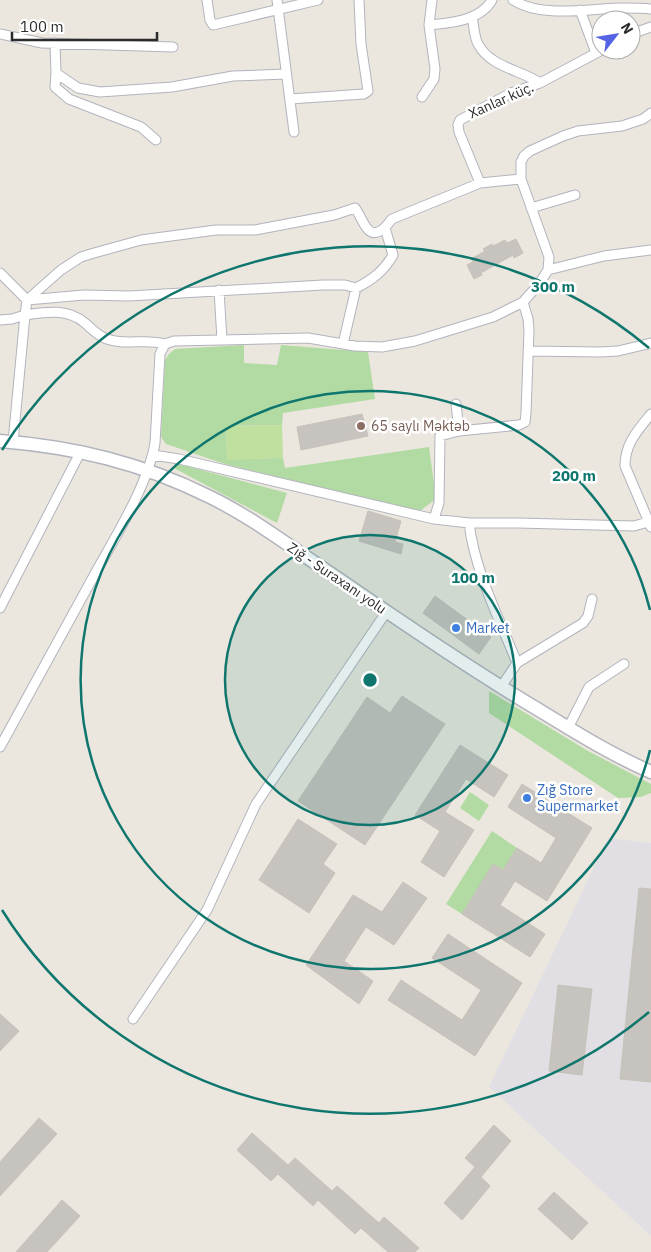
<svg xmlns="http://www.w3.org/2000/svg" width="651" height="1252" font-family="'IBM Plex Sans',sans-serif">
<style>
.industrial{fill:#e1dfe4}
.green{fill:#b1dba2}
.pitch{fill:#c0e0a0}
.building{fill:#c7c3be;stroke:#c6c2b9}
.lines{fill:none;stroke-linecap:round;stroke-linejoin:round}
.minor-casing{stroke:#b2b4bd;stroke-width:11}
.secondary-casing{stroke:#b2b4bd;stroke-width:15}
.minor{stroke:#fff;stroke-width:9}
.secondary{stroke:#fff;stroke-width:12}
.ring{fill:none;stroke:#0f766e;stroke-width:2.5}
.education-dot{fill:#8d6e63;stroke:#fff;stroke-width:2}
.shop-dot{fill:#3f7fe0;stroke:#fff;stroke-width:2}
.labels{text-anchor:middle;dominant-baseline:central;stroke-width:5;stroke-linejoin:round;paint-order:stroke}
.street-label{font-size:14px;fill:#2b2b2b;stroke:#fff}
.education-label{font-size:14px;fill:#785e54;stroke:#fff;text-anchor:start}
.shop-label{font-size:14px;fill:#366cbe;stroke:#fff;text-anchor:start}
.centre{fill:#0f766e;stroke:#fff;stroke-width:2.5}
.ring-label{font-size:15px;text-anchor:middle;font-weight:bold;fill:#0f766e;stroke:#fff;stroke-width:5;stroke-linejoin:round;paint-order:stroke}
</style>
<rect width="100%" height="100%" fill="#ebe7df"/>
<path class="industrial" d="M608,838l43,5v393l-162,-149z"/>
<path class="green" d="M244,345v18l33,2 4,-20 87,7 7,47 -92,14 -1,12 -56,1 1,33 56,-1 2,10 144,-21 7,52 -16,12 -195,-47 -59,-20 -5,-7 4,-77 4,-6 6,-5z
M175,463l112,30 -10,30 -103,-55z
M489,691l99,60 63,33v9l-10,4 -23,1 -129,-85z
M470,792l19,13 -10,16 -19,-13z
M492,831l25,17 -14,22 -10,-6 -31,50 -16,-10z"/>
<path class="pitch" d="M282,425l1,33 -56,2 -1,-34z"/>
<path class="building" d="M516,239l7,14 -9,5 -1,-3 -32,18 1,2 -8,4 -7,-14 6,-3 -2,-3 14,-8 -2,-2 9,-5 1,2 12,-6 2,3z
M362,414l6,22 -67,14 -4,-23z
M368,511l33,10 -6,21 8,2 -2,10 -42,-13z
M435,596l56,41 -12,17 -56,-41z
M402,696l43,28 -80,121 -67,-44 69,-104 23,16z
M460,745l48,30 -14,22 -28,-18 -21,33 29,18 -30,47 -23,-15 19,-31 -25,-16z
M522,784l70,44 -45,73 -32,-20 -15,24 45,29 -15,23 -68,-43 31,-50 10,6 14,-22 24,15 15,-25 -48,-31z
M298,819l39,25 -14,20 12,9 -26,40 -50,-33z
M403,882l24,16 -33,47 -28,-18 -22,34 29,20 -14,23 -53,-39 47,-70 29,17z
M639,888l12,1v193l-31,-3z
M448,934l74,49 -47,73 -87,-56 13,-20 61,40 19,-30 -49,-32z
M558,985l34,4 -10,86 -33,-4z
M0,1014l19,17 -19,20z
M39,1118l18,16 -57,62v-34z
M494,1125l17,16 -30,36 9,9 -28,34 -18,-17 31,-36 -10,-9z
M252,1133l36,32 7,-7 37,33 5,-5 42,37 5,-6 35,31 -4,4h-27l-27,-24 -6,6 -37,-34 -5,6 -35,-32 -7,7 -34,-31z
M554,1192l34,31 -16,17 -34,-31z
M62,1200l18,16 -33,36h-31z"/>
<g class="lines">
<g class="minor-casing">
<path id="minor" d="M207,0l3,20 3,5 105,-25
M277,0l17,132
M513,0c29,19 78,8 111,8 9,0 18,0 27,1
M580,10l16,43
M472,17c2,8 2,20 6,27 12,23 43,26 62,39
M429,25c21,-2 51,-4 63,-25
M0,34l42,9 131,4
M631,34l20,-7
M55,43l1,30 22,15 22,4 72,-5 61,-11 53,-2
M56,73l-1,14 14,12 72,28 15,13
M422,97l12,-18 1,-10 -6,-44 3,-25
M290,99l74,-5 4,-3 -7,-47 -2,-44
M480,183l-21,-51 -1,-7 2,-5 51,-27 29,-10 62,-33
M531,208l44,-13
M548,270l56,-14 47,-6
M0,273l27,27 57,-5 45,1 194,-11h22l11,3c16,-8 28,-17 37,-33l-8,-27
M219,290l3,50
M0,320l12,-1 13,-4 2,-15 34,-30 20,-13 13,-4 47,-13 75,-10h39l79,-15 21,-7c8,10 12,35 29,20 3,-2 5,-6 8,-9l88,-36 41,-4
M343,344l13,-56
M528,351l72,1 18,-1 33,-8
M456,404l3,27
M13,442l12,-127c21,-3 42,-7 60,8 7,6 13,13 22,16 19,7 38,-1 58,5
M153,455l26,4 255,60 35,4h49l116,3 14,-4
M434,519l5,-16 1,-67 19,-5 60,-6 6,-3 1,-9 3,-83 -1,-11 -5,-17
M469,523c6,49 30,95 48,140
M651,527l-26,-61c0,-22 12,-35 26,-52
M0,608l81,-157
M501,687l16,-24 66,-40 5,-7 4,-17
M568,728l21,-41 35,-23
M0,747c32,-59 65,-118 97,-177 20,-36 51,-86 58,-127l5,-89 5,-10 9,-3 134,-3 47,8 27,1 33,-6 78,-24 30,-15 16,-18 9,-14 1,-13 -28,-78v-17l3,-6 6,-5 33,-15 15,-5 44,-5 21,-7 8,-6
M133,1019l74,-109 49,-106 131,-193"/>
</g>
<g class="secondary-casing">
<path id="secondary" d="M0,441c75,6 142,22 210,56 37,18 71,43 105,66 74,50 147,101 224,147 36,22 73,45 112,62"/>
</g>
<use href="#minor" class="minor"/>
<use href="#secondary" class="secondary"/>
</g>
<circle cx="370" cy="680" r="145" fill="#0f766e" fill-opacity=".12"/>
<g class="ring">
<circle cx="370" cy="680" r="145"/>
<path d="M650 750A289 289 0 1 1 650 610"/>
<path d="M649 1012A434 434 0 0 1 2 910M2 450A434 434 0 0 1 649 348"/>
</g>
<circle class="education-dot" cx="361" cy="426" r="5"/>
<g class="shop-dot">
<circle cx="456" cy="628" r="5"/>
<circle cx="527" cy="798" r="5"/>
</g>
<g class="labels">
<g class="street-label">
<text transform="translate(501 100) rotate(-24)">Xanlar küç.</text>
<text transform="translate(337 578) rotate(34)">Zığ - Suraxanı yolu</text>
</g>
<g class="education-label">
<text x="371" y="426">65 saylı Məktəb</text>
</g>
<g class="shop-label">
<text x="466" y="628">Market</text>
<text x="537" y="790">Zığ Store<tspan x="537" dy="16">Supermarket</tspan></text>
</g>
</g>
<circle cx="370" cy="680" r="8" class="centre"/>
<g class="ring-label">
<text x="553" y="292">300 m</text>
<text x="574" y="481">200 m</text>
<text x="473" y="583">100 m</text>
</g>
<g transform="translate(616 35) rotate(59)"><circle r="24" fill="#ffffff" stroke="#aaaaaa"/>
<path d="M0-4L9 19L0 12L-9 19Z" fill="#5464e3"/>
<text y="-8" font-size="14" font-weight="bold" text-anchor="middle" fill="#2b2b2b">N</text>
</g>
<path d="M12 32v8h145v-8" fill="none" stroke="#2b2b2b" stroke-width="2.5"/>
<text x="20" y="32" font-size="15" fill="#2b2b2b" stroke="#ffffff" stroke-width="4" paint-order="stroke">100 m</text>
</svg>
